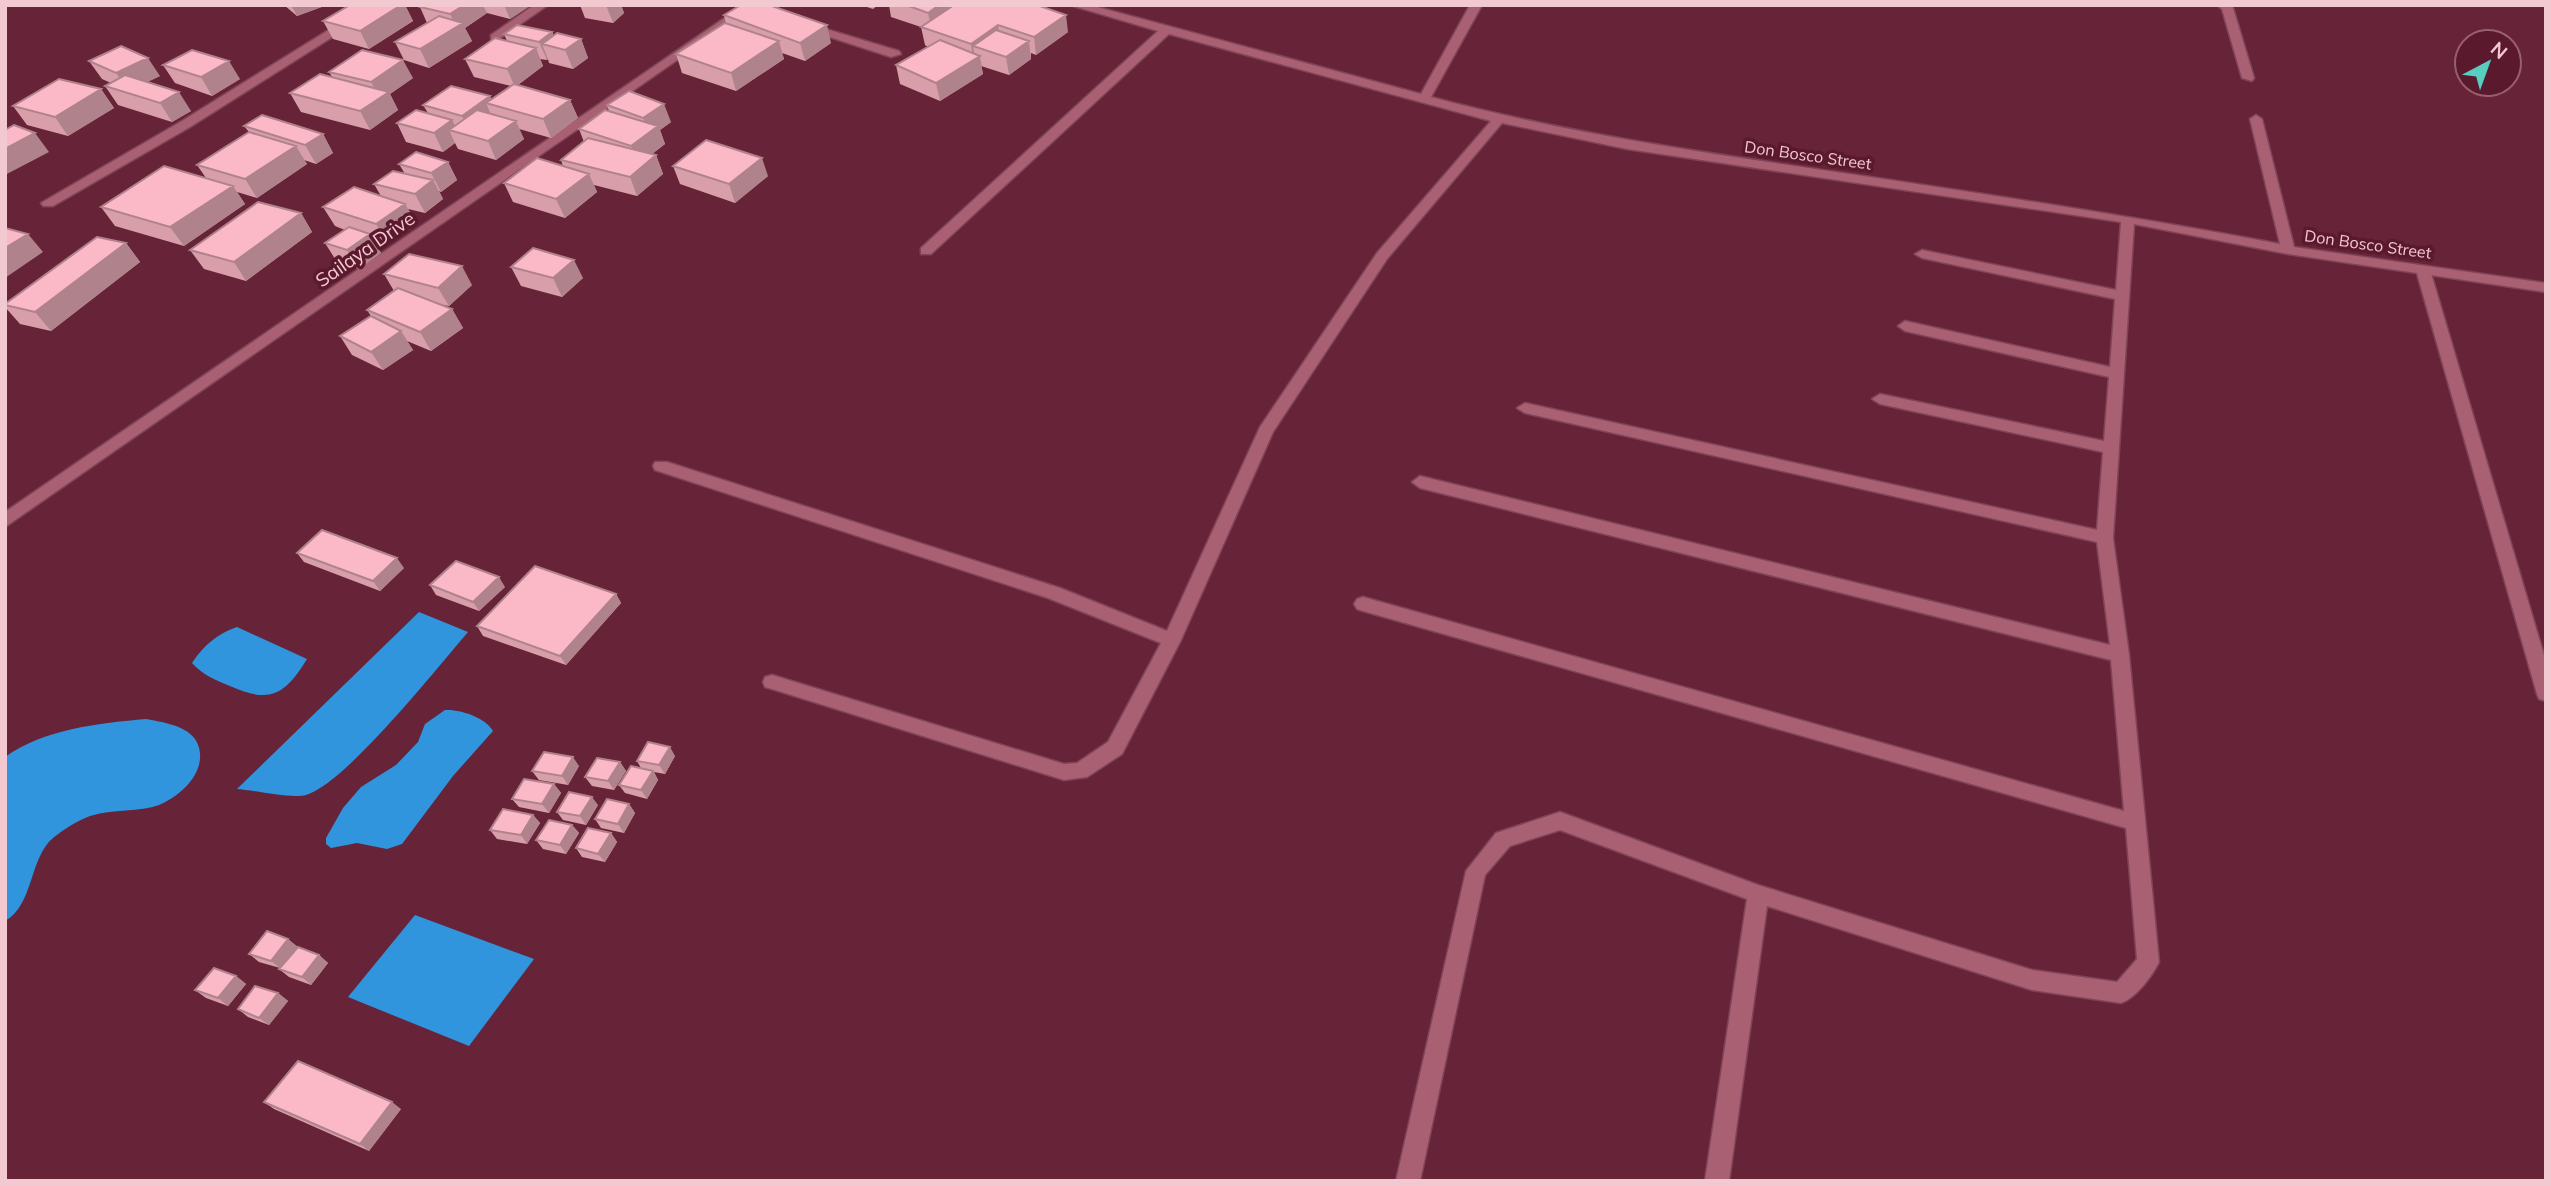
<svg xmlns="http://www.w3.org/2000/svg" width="2551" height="1186" font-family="Mulish,sans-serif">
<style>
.water{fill:#3195dd}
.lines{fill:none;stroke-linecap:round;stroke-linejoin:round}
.service-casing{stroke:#7f4459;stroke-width:3}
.minor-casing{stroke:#7f4459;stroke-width:3}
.service{fill:#a96072;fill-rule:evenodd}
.minor{fill:#a96072;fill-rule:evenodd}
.wall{fill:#d89fab}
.shaded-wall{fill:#b0828b}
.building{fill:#fbb9c7;stroke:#b0828b;stroke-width:2}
.labels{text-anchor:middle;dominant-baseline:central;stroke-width:7;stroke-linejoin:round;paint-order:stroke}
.far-street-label{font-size:16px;fill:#f3c9d1;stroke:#5b192e}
.street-label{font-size:19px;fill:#f3c9d1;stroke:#5b192e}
</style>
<rect width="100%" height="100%" fill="#672438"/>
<path class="water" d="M419,612l49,20c-30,35 -123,152 -162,163 -15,4 -52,-5 -69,-6z
M237,627l70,32c-22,36 -37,45 -77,27 -15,-6 -27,-11 -38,-23 12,-18 25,-29 45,-36z
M445,710c16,-1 41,8 48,21l-40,45 -51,68 -15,5 -30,-6 -26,5 -5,-4v-6l17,-30 18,-21 35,-22 22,-23 7,-18z
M146,719c21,4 52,8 54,34 2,23 -20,43 -41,52 -19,7 -47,4 -69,11 -13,5 -26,13 -37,22 -24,20 -19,67 -48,83v-164c39,-28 95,-34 141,-38z
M415,915l119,44 -65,87 -121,-49z"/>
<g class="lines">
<g class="service-casing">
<path id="service" d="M2217,5h14l2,3 21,70 -2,3 -10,-3 -20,-69z
M2423,266l7,4 116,392v39l-7,-2 -2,-5 -121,-424z"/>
</g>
<g class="minor-casing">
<path id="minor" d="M369,5h14l-193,122 -137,79h-10l-2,-3 141,-82z
M534,5h14l-49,34h-8v-4z
M1070,5h20l331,89 49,-89h12l-51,92c134,36 269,55 405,75 149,22 296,44 444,72l-30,-125 6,-4 6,4 32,128 252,36v9l-258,-38 -154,-30 -21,314 16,117 30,307c-7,14 -23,36 -38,41l-89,-13 -265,-84 -38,275h-24l42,-282 -187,-69 -50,16 -25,29 -65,306h-24l70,-310 30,-38 64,-21 198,73 274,85 85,12 20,-23 -11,-131 -763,-217 -6,-2 -3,-5 3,-5 6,-2 761,214 -13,-151 -691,-172 -8,-6 8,-6 690,169 -13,-103 -572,-129 -8,-5 8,-5 572,127 6,-78 -223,-48 -8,-5 8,-5 224,47 5,-64 -204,-46 -7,-5 7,-5 205,46 5,-68 -193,-41 -7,-4 7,-4 194,40 5,-68 -494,-73 -125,-26 -115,136 -114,173 -92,208 -59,114 -35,23 -23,3 -292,-91 -7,-2 -2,-5 2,-5 7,-2 292,89 13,-1 31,-21 53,-99 -113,-45 -393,-128 -2,-4 2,-4h12l393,126 107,43 93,-204 117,-174 114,-132 -322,-87 -238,220h-10v-6l237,-217z
M742,6l10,2 -747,519v-15z
M806,23l93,28 2,3 -10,3 -89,-29 -2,-2z"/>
</g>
<use href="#service" class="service"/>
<use href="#minor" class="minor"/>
</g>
<path class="wall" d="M284,5h43l-30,11z
M350,5h55l8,16 -44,28 -36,-10 -10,-18z
M422,5h112l-2,2 -4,-1v1l-18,12 -23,-6 -22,15 7,13 -43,27 -25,-8 -9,-18 32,-19 -7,-16z
M580,5h41l3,8 -11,10 -28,-5z
M861,5h17l-5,4z
M889,5h148l31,27 -32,23 -5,-2v6l-22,16 -28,-9 2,8 -43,27 -40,-17 -4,-19 32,-18 -3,-2 -4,-18 -30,-10z
M724,15l107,28 -26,18 -23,-8 2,6 -48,32 -54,-18 -6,-19 50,-30z
M552,32l2,4 27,3 7,19 -15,11 -24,-6 -1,-4 -1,1 -7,-1 3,7 -25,19 52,15 8,18 -27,20 -32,-9 5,10 -28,21 -38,-11 -3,-6 -12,9 -37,-10 -9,-19 31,-10 -5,-8 67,-9 1,3 20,-13 -37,-9 -9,-18 42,-18 -3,-7z
M89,61l71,15 -13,6 44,29 -19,11 -54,-17 -13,-19 6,-3 -9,-4z
M163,65l77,14 -28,17 -37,-13z
M329,72l84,6 -23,16 8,16 -28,20 -69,-18 -11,-19 43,-15z
M101,89l13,19 -46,28 -41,-11 -14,-19z
M607,105l64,17 -11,8 5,14 -13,10 4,1 7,19 -26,22 -43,-11 3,7 -32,26 -52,-16 -9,-19 59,-17 -2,-6 23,-18 -5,-13 30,-18z
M244,126l79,8 10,19 -17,11 -12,-4 3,4 -50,34 -20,-6 8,12 -61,42 -69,-20 -14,-19 105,-29 -9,-13 52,-33z
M448,162l9,18 -16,12 -2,-1 4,8 -18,14 -17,-4 8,13 -29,21 -14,-4 8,14 -22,16 -22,-7 -12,-19 20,-13 -10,-4 -12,-19 58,-11 -7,-12 31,-10 -6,-10z
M673,166l95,10 -33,27 -55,-19z
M301,213l11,19 -66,49 -42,-12 -14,-19z
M126,243l14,19 -89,69 -31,-7 -15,-17v-3z
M511,267l72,11 -21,19 -41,-11z
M384,274l88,11 -23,21 -11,-2 14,5 11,19 -32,23 -24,-10 6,9 -30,20 -31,-15 -12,-19 31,-20 -4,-6 27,-19z
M297,553l107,15 -24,23 -76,-29z
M430,585l75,2 -26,24 -43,-16z
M616,594l5,9 -55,62 -83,-29 -6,-10z
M675,756l-10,18 -11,-2 4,8 -11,19 -22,-6 -6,-8 22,-17 -4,-7z
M620,762l6,9 -12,19 -22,-4 -7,-9z
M579,766l-11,19 -29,-5 -7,-9z
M554,784l7,9 -12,20 -30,-6 -7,-8z
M629,804l6,9 -11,20 -23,-5 -6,-9z
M598,805l-12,20 -23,-5 -6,-8z
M533,815l7,8 -13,21 -30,-5 -7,-9z
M572,825l7,8 -13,21 -23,-5 -7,-9z
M611,833l6,9 -12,20 -23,-5 -6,-9z
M288,939l9,8 22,8 9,8 -17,22 -22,-8 -10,-8 1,-1 -21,-6 -10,-8z
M236,976l10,8 -18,22 -22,-8 -11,-8z
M278,993l10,8 -19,24 -21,-8 -10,-8z
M264,1102l137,7 -32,42 -95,-42z"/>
<path class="shaded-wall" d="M291,5h36l-30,11z
M401,5h4l8,16 -44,28 -9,-18z
M464,5h19l4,8 -22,15 7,13 -43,27 -9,-19 36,-22 -6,-13z
M504,5h23l1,2 -18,12z
M606,5h15l3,8 -11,10z
M939,5h31l-38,26 -4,-18z
M1066,15l2,17 -32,23 -2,-18z
M827,25l4,18 -26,18 -5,-18z
M998,25l3,18 -28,3 2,13 5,-3 3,18 -43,27 -4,-18 37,-23 -2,-16z
M552,32l7,17 -17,-5 6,15 -1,1 -8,-18z
M581,39l7,19 -15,11 -8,-19z
M779,41l5,18 -48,32 -5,-18z
M1029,41l2,18 -22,16 -3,-18z
M536,48l7,18 -28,21 -8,-18z
M148,58l12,18 -31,15 -13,-18z
M403,60l10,18 -23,16 8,16 -28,20 -10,-19 19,-13 -8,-16z
M229,61l11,18 -28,17 -11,-19z
M101,89l13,19 -46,28 -13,-19z
M179,92l12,19 -19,11 -12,-19z
M490,96l4,9 -8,-2 7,16 -22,15 -9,-18z
M570,100l8,18 -27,20 -8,-19z
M664,104l7,18 -11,8 5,14 -26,20 -8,-18 18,-13 -6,-15z
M452,120l7,13 -10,-3 6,13 -12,9 -9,-19z
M516,121l8,18 -28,21 -8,-19z
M35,133l14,19 -44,23v-26z
M323,134l10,19 -17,11 -11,-19z
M296,146l11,18 -50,34 -12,-19z
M656,155l7,19 -26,22 -7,-19z
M762,158l6,18 -33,27 -6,-19z
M448,162l9,18 -16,12 -10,-19z
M589,174l8,18 -32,26 -9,-19z
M433,180l10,19 -18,14 -10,-19z
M233,186l12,18 -61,42 -14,-19z
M405,204l11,18 -29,21 -11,-19z
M301,213l11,19 -66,49 -12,-19z
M28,234l15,18 -38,26v-30z
M370,234l11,19 -22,16 -12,-19z
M126,243l14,19 -89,69 -16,-19z
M574,260l9,18 -21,19 -9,-19z
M462,266l10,19 -23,21 -11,-18z
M452,309l11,19 -32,23 -11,-19z
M401,331l12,19 -30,20 -12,-18z
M397,558l7,10 -24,23 -7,-10z
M499,577l6,10 -26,24 -6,-9z
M616,594l5,9 -55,62 -6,-9z
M670,747l5,9 -10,18 -6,-9z
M573,757l6,9 -11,19 -6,-9z
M620,762l6,9 -12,19 -6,-9z
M653,771l5,9 -11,19 -6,-9z
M554,784l7,9 -12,20 -7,-9z
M592,797l6,8 -12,20 -6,-9z
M629,804l6,9 -11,20 -6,-9z
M533,815l7,8 -13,21 -6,-9z
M572,825l7,8 -13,21 -6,-9z
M611,833l6,9 -12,20 -7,-8z
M288,939l10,8 -17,22 -10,-8z
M319,955l9,8 -17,22 -9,-8z
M236,976l10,8 -18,22 -10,-8z
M278,993l10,8 -19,24 -10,-7z
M392,1102l9,7 -32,42 -9,-7z"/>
<path class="building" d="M350,5h51l-41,26 -37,-10z
M422,5h42l-14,9 -30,-7z
M741,5h28l58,20 -27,18 -76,-28z
M906,5h33l-11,8z
M954,5h83l29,10 -32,22 -36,-12 -27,19 -50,-17z
M439,16l24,7 -43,26 -25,-7z
M725,23l54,18 -48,32 -55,-19z
M517,25l35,7 -13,10 -35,-8z
M996,30l33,11 -23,16 -33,-11z
M557,33l24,6 -16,11 -23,-6z
M495,38l41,10 -29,21 -42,-10z
M940,40l40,16 -44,27 -40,-18z
M121,46l27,12 -32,15 -27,-12z
M192,50l37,11 -28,16 -38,-12z
M362,50l41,10 -32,22 -42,-10z
M320,74l69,18 -29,19 -70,-18z
M125,75l54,17 -19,11 -55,-17z
M59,79l42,10 -46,28 -42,-11z
M514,84l56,16 -27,19 -57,-16z
M451,86l39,10 -28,20 -39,-11z
M629,91l35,13 -21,14 -36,-13z
M416,110l36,10 -18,13 -37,-10z
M477,110l39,11 -28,20 -39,-11z
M605,110l53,16 -27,20 -52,-17z
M262,115l61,19 -18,11 -61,-19z
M14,125l21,8 -30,16v-19z
M249,132l47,14 -51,33 -48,-14z
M588,138l68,17 -26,22 -69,-17z
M706,140l56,18 -33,26 -56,-18z
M416,152l32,10 -17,11 -32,-9z
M537,158l52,16 -33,25 -52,-16z
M164,166l69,20 -63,41 -69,-20z
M393,171l40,9 -18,14 -41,-10z
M354,187l51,17 -29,20 -53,-17z
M258,202l43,11 -67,49 -44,-12z
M349,227l21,7 -23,16 -22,-7z
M5,228l23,6 -23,14z
M97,237l29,6 -91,69 -30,-7v-1z
M533,248l41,12 -21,18 -42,-11z
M409,254l53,12 -24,22 -54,-14z
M398,288l54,21 -32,23 -53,-22z
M371,316l30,15 -30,21 -31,-16z
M322,530l75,28 -24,23 -76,-28z
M456,561l43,16 -26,25 -43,-17z
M535,566l81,28 -56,62 -83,-30z
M648,742l22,5 -11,18 -22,-4z
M544,752l29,5 -11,19 -30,-5z
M597,758l23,4 -12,19 -23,-4z
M631,766l22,5 -12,19 -22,-5z
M524,779l30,5 -12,20 -30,-5z
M569,792l23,5 -12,19 -23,-4z
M607,799l22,5 -11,20 -23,-5z
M503,809l30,6 -12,20 -31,-5z
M549,820l23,5 -12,20 -24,-5z
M588,828l23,5 -13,21 -22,-6z
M267,931l21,8 -17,22 -22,-7z
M298,947l21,8 -17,22 -23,-8z
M214,968l22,8 -18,22 -23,-8z
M255,986l23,7 -19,25 -21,-9z
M298,1061l94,41 -32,42 -96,-42z"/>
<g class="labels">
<g class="far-street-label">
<text transform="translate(1808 155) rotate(8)">Don Bosco Street</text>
<text transform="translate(2368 244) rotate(8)">Don Bosco Street</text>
</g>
<g class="street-label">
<text transform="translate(365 249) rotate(-35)">Sailaya Drive</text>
</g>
</g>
<rect width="2551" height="1186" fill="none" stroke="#f3c9d1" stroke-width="14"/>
<g transform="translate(2488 63) rotate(41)"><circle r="33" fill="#5b192e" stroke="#985f6f" stroke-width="2"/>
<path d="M0-5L12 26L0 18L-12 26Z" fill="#58cec0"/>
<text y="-10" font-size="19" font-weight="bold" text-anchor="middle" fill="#f3c9d1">N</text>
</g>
</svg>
